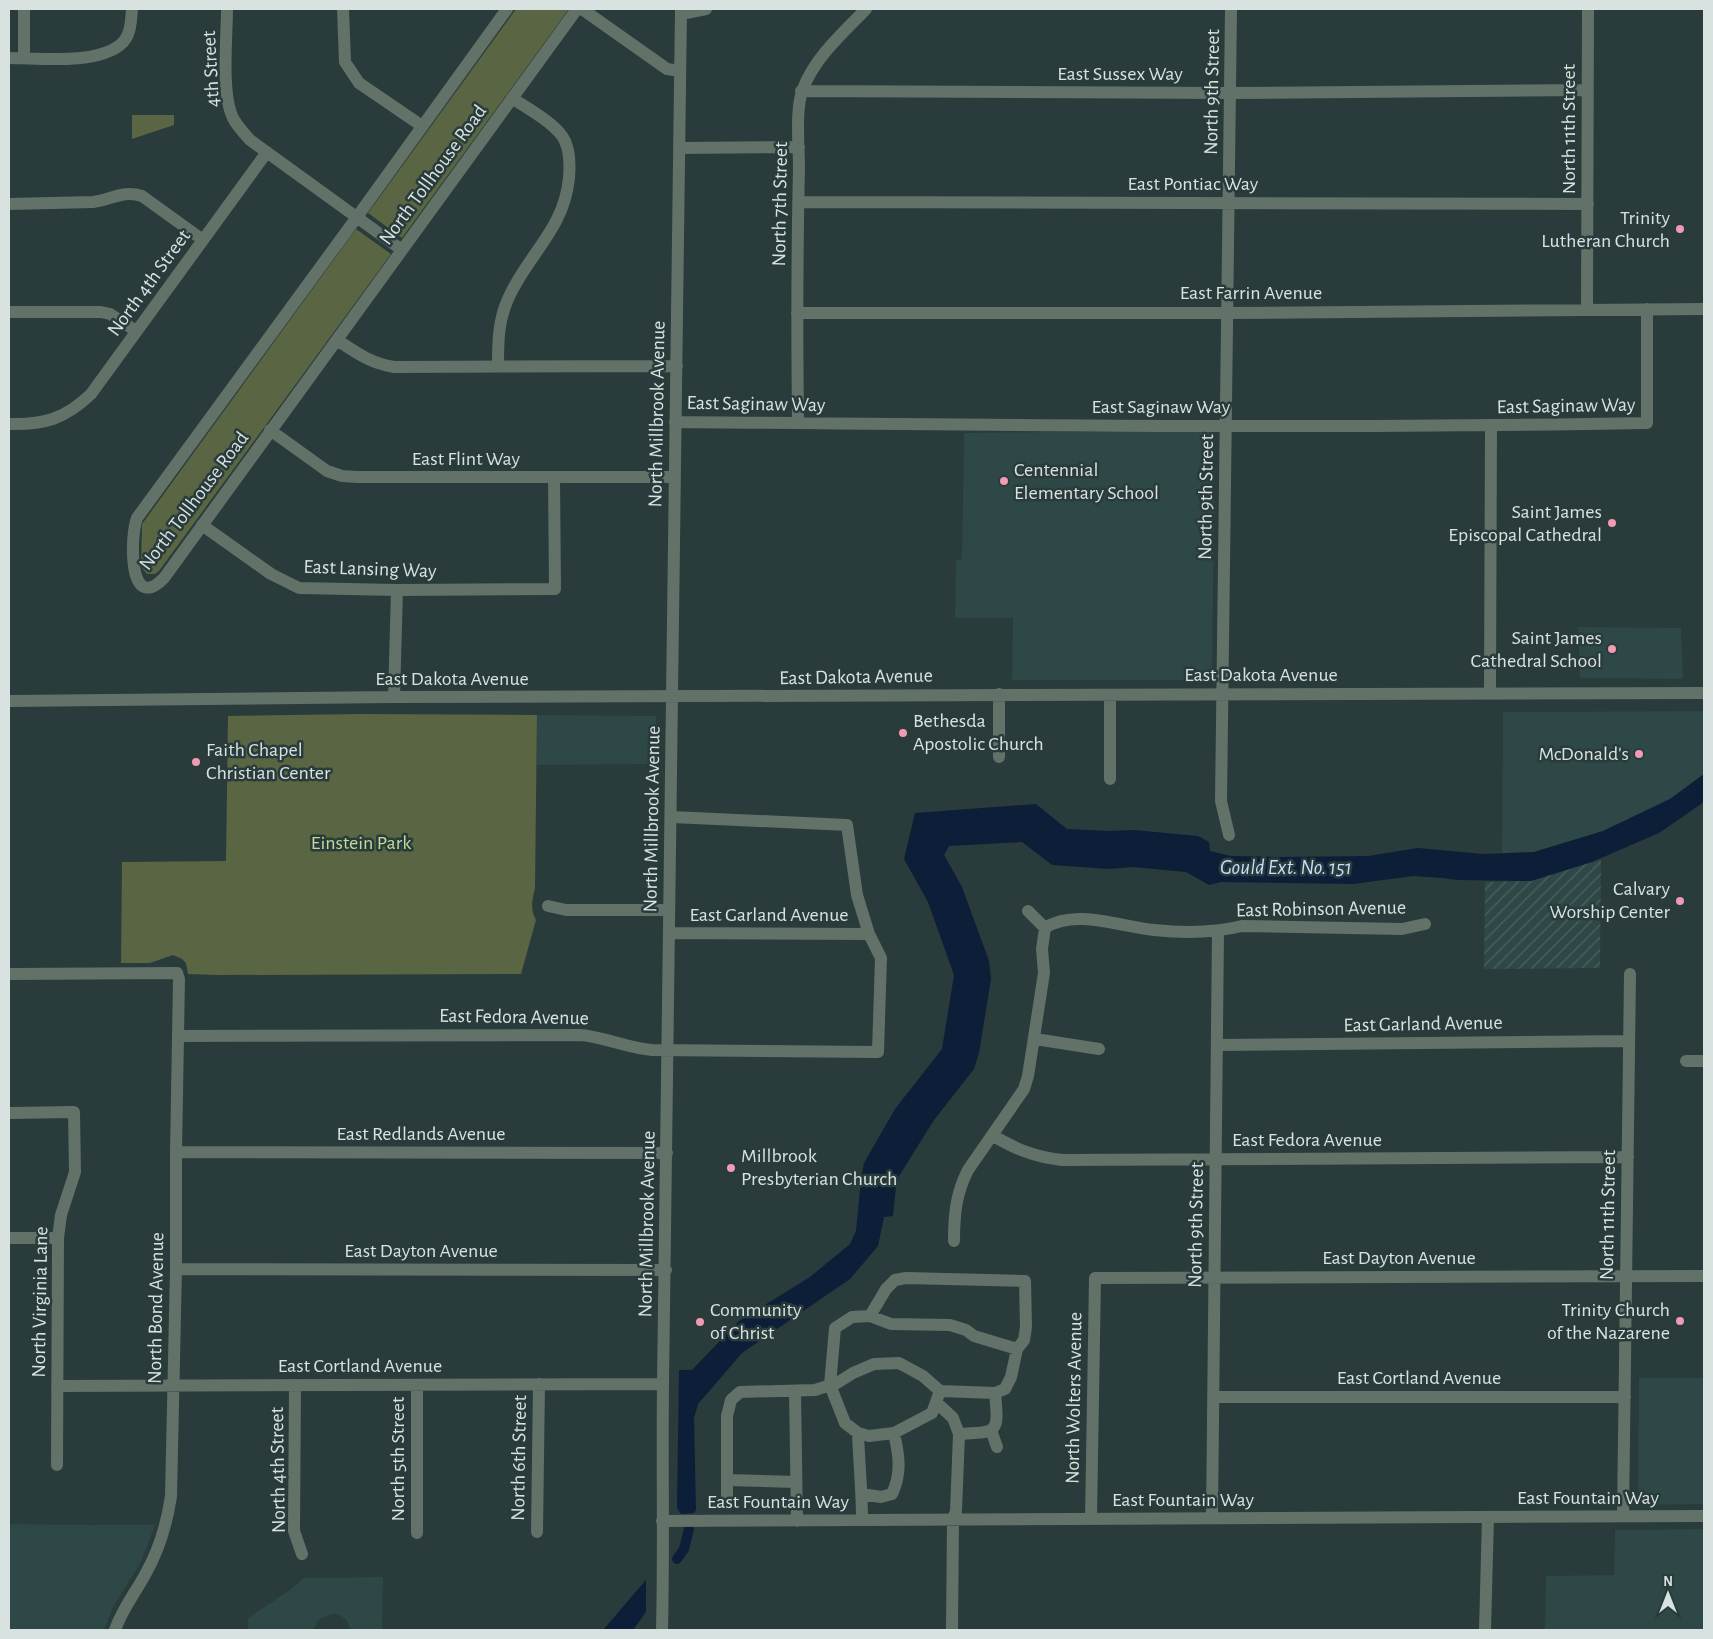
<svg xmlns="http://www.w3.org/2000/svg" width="1713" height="1639" font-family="'Alegreya Sans',sans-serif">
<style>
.built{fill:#2e4847}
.industrial{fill:url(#industrial-furrows)}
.green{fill:#596543}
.water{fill:#0d1e39}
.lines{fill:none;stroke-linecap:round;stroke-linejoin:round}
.canal{stroke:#0d1e39;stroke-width:10}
.minor{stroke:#627268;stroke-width:12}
.poi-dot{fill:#f19ab4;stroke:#293b3a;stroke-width:2}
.labels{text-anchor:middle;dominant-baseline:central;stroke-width:5;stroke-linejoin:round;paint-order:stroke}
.street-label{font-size:20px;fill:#d7e2e1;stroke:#293b3a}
.poi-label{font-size:20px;fill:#d7e2e1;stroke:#293b3a;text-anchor:end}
.park-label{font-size:20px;fill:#c3da9a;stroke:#293b3a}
.water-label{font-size:21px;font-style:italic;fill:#c7ddff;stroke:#293b3a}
</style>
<defs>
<pattern id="industrial-furrows" width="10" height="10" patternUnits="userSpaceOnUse" patternTransform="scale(1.25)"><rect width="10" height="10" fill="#2e4847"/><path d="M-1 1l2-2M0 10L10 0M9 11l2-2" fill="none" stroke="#4c6261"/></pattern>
</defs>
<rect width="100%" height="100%" fill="#293b3a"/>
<path class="built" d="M1215,430l-3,250h-200l1,-62h-58l1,-58 6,-1 2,-126z
M1578,627l103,1 2,51 -103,-1z
M1704,711v63l-34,25 -67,32 -69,21 -32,1 1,-141z
M537,715l119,1v48l-119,1z
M1639,1378h65v126l-66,1z
M9,1524l88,1h58l-14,37 -28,45 -9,23h-95z
M1704,1529v101h-159l1,-54 68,-1 1,-45z
M383,1577l-1,53h-31l-5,-11 -9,-5h-5l-10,4 -5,4 -4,8h-65v-12l42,-28 14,-12z"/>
<path class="industrial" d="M1601,859l-1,109 -116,1 1,-87 46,-1z"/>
<path class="green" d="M516,9h53l-167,229 -34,-25z
M132,115h42v10l-42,14z
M356,229l35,25 -232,317 -4,3h-8l-6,-7 1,-43z
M361,714l176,1 -2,173c-3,13 -5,21 1,32l-15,54 -303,1 -30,-1 -2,-11 -4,-4 -9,-4 -23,8h-29l1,-101 104,-1 2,-145z"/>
<path class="water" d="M1704,774v28l-45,31 -67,29 -61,19 -74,-1 -14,-2 -30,-2 -60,8 -132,-2 -12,3 -23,-13 -53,-5 -24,2 -57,-4 -30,-23 -73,4 -5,9 18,32 27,74 2,18 -12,74 -5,16 -40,51 -35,56 -3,10 -3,30 -9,1 -6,29 -28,33 -108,74 -44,51 -4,14 2,92 -2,3 -13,1 -4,-6 2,-138h13l47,-49 71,-44 40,-33 6,-13 5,-52 3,-16 31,-54 47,-60 12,-74 -26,-73 -24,-43 11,-46 121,-9 31,25 42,2 25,-1 64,6 11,6 1,9 21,5 47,1 90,-1 50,-8 66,6 50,-2 69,-21 67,-32z
M646,1580v32l-13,18h-30z"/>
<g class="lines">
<path class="canal" d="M677,1559l7,-10 5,-20"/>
<path class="minor" d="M227,9c0,28 -6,85 6,109 4,8 11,15 17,22l152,110
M343,9l2,53 14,21 63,43
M507,9l-150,208 -220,301c-7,18 -9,97 27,60l413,-569
M582,9l85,60 13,2
M681,14l25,-5
M9,58c31,0 85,7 111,-13 11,-8 11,-24 12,-36
M24,58v-49
M801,91l429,2 358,-3
M679,148l120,-1
M798,202l790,2
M9,204l84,-2c19,-3 31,-12 49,-6l61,44
M1587,309l1,-300
M9,312h92l9,2 26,17
M797,313h431l476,-4
M337,340c20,13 33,23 57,27l283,-1
M498,366c0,-23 0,-45 10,-67 19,-44 56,-69 61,-121 1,-12 1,-26 -4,-37 -8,-17 -37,-32 -53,-43
M675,422c324,3 648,7 972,1v-114
M798,423c-1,-85 -1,-170 1,-255 0,-21 -4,-61 4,-79 12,-32 40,-56 63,-80
M9,424c35,1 56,-5 82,-30l176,-242
M270,430l57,41 15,5 15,1h318
M202,525l69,49 28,14 98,2 158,-1 -1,-112
M1490,693l1,-267
M1110,695v84
M394,697l3,-107
M9,701l385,-4 1310,-4
M999,757v-63
M1229,835l-8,-34 10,-792
M548,906l18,4h103
M1028,911l17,17
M1045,928c30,-20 76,-1 109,2 29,3 60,3 88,-4l160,3 23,-5
M669,933l200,1
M9,974l168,-1 2,6 -3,173v117l-5,227c-4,27 -11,52 -25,77 -10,19 -24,36 -31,57
M178,1036l402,-1c25,2 47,13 72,15l226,2 3,-94 -12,-24 -12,-39 -10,-70 -175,-8
M1035,1039l64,10
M1217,1045l412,-4
M1686,1061h18
M9,1113l65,-1 1,60 -14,43 -3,23 -1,227
M992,1135c23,14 43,22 70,25l566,-3
M176,1152l491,1
M9,1238h49
M954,1241c0,-26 2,-48 14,-71l56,-81 4,-13 16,-103 -2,-24 3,-21
M176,1269l490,1
M295,1385l-1,146 8,23
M417,1385v148
M57,1386l606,-2
M795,1391l2,130
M940,1391l-8,22 -38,20 -25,3 -11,-3 -13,-10 -15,-38 5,-57 17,-11 18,-1 21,8 59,1 16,5 8,6 43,13
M1213,1397h412
M937,1403l16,15 6,16 -3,77 -3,9 -1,110
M991,1430l6,17
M858,1433c1,29 4,58 4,87
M959,1434c39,-2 40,0 36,-41
M727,1480l69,2
M862,1494l19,3 11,-3c10,-21 7,-39 2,-61
M727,1498v-82l4,-16 9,-8 75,-2 22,-7 16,-10 21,-9 25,-1 24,13 17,15 55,2 10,-4 6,-12 6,-28 7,-9 2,-13 -1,-46 -119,-3 -11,2 -9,9 -16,27
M1623,1516l7,-542
M1212,1518l6,-587
M1091,1519l4,-241 609,-2
M662,1521l1042,-5
M537,1532l2,-148
M662,1630c2,-82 0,-164 1,-246l18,-1375
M1485,1630l3,-113"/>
</g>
<g class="poi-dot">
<circle cx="1680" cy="229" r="5"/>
<circle cx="1004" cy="481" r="5"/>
<circle cx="1612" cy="523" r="5"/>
<circle cx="1612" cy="649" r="5"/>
<circle cx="903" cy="733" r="5"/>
<circle cx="1639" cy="754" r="5"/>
<circle cx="196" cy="762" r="5"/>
<circle cx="1680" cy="901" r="5"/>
<circle cx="731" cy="1168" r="5"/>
<circle cx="1680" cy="1321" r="5"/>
<circle cx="700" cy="1322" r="5"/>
</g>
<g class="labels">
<g class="street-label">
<text transform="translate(211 69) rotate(-93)">4th Street</text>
<text x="1120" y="74">East Sussex Way</text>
<text transform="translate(1212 92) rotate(-89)">North 9th Street</text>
<text transform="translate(1569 129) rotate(-90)">North 11th Street</text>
<text transform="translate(433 175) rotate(-54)">North Tollhouse Road</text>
<text x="1193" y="184">East Pontiac Way</text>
<text transform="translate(780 204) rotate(-89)">North 7th Street</text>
<text transform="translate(149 283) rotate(-54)">North 4th Street</text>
<text x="1251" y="293">East Farrin Avenue</text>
<text transform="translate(756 404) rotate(1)">East Saginaw Way</text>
<text transform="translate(1566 406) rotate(-1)">East Saginaw Way</text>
<text x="1161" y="407">East Saginaw Way</text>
<text transform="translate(657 414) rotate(-89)">North Millbrook Avenue</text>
<text x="466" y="459">East Flint Way</text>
<text transform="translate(1206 497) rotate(-89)">North 9th Street</text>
<text transform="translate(194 501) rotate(-53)">North Tollhouse Road</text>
<text transform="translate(370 569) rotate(2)">East Lansing Way</text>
<text x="1261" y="675">East Dakota Avenue</text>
<text transform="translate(856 677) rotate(-1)">East Dakota Avenue</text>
<text x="452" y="679">East Dakota Avenue</text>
<text transform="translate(652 819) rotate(-89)">North Millbrook Avenue</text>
<text transform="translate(1321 909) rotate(-1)">East Robinson Avenue</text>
<text x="769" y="915">East Garland Avenue</text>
<text transform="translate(514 1017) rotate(1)">East Fedora Avenue</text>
<text transform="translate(1423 1024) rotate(-1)">East Garland Avenue</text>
<text x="421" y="1134">East Redlands Avenue</text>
<text x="1307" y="1140">East Fedora Avenue</text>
<text transform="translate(1608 1215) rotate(-89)">North 11th Street</text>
<text transform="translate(647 1224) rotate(-89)">North Millbrook Avenue</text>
<text transform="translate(1196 1225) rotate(-89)">North 9th Street</text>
<text x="421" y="1251">East Dayton Avenue</text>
<text x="1399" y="1258">East Dayton Avenue</text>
<text transform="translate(40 1302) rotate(-89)">North Virginia Lane</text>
<text transform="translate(156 1308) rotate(-89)">North Bond Avenue</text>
<text x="360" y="1366">East Cortland Avenue</text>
<text x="1419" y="1378">East Cortland Avenue</text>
<text transform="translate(1074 1398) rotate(-89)">North Wolters Avenue</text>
<text transform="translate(519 1458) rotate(-89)">North 6th Street</text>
<text transform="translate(398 1459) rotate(-90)">North 5th Street</text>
<text transform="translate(278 1470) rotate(-91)">North 4th Street</text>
<text x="1588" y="1498">East Fountain Way</text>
<text x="1183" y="1500">East Fountain Way</text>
<text x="778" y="1502">East Fountain Way</text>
</g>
<g class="poi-label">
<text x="1670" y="218">Trinity<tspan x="1670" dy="23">Lutheran Church</tspan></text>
<text x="1014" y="470" text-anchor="start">Centennial<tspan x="1014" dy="23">Elementary School</tspan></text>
<text x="1602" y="512">Saint James<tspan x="1602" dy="23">Episcopal Cathedral</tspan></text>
<text x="1602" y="638">Saint James<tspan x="1602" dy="23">Cathedral School</tspan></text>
<text x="913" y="721" text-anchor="start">Bethesda<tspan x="913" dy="23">Apostolic Church</tspan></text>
<text x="206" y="750" text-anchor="start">Faith Chapel<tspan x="206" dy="23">Christian Center</tspan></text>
<text x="1629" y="754">McDonald's</text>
<text x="1670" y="889">Calvary<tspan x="1670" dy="23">Worship Center</tspan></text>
<text x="741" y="1156" text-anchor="start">Millbrook<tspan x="741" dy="23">Presbyterian Church</tspan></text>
<text x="710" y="1310" text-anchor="start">Community<tspan x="710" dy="23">of Christ</tspan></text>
<text x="1670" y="1310">Trinity Church<tspan x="1670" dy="23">of the Nazarene</tspan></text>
</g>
<g class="park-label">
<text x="361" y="843">Einstein Park</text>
</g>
<g class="water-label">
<text x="1286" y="867">Gould Ext. No. 151</text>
</g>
</g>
<rect width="1713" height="1639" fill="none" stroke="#d7e2e1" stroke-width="20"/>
<g transform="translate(1668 1594)" stroke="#293b3a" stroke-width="4" paint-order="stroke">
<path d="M0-4L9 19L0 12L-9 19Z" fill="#d7e2e1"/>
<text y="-8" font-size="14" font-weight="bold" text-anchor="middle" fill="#d7e2e1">N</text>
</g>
</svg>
